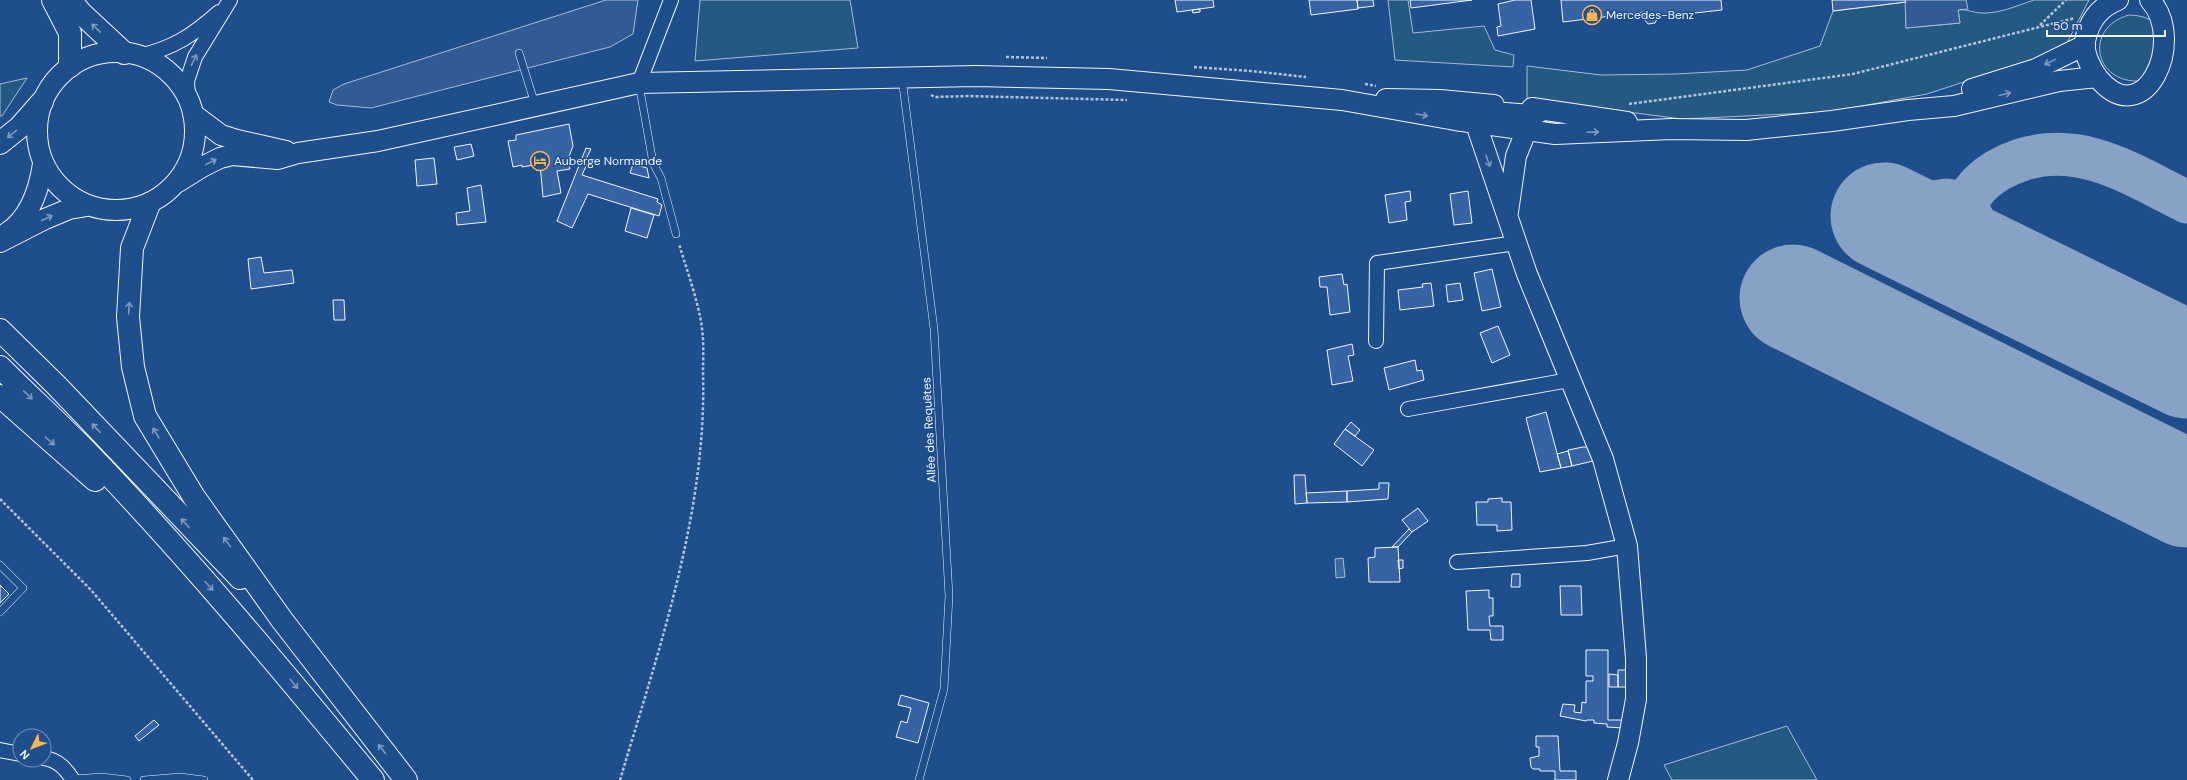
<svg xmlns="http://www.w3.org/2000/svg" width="2187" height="780" font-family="'DM Sans',sans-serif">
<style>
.green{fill:#245a82;stroke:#a8bbd7}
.parking{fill:#305b95;stroke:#a8bbd7}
.water{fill:#3b69a3;stroke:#a8bbd7}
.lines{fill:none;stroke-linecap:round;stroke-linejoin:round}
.taxiway{stroke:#88a2c6;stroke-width:43}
.runway{stroke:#88a2c6;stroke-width:107}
.building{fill:#3563a3;stroke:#f2f6ff}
.lane-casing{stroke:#f2f6ff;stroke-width:8}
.street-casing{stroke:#f2f6ff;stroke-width:16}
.secondary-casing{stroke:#f2f6ff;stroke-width:22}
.highway-casing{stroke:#f2f6ff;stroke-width:24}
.path{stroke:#b3c4dc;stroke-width:2.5;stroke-dasharray:3 2;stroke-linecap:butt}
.lane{stroke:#1f4e8c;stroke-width:7}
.street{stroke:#1f4e8c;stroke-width:14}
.secondary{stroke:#1f4e8c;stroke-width:20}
.highway{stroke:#1f4e8c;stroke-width:22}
.oneway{stroke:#7e9ac0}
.labels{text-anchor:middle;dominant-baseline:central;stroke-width:3;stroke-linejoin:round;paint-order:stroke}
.poi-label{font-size:12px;fill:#f2f6ff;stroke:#1f4e8c;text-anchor:start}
.street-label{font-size:12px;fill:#f2f6ff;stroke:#1f4e8c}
</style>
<rect width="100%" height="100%" fill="#1f4e8c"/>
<path class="green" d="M700,0h150l8,48 -163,13z
M1388,0h20l5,33 71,-7 11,24 19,5 -1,12 -118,-7z
M2034,0h55l-22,43 -21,12 -119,39 -98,18 -147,7 -155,-20v-33l74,9 75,-1 71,-4 73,-24 13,-35 73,-9v26l54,-5 -2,-13c8,-1 14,2 22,3 19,1 36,-7 54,-13z
M2129,15c25,1 29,10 37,32l-25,34c-47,3 -58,-53 -12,-66z
M27,78l-25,38h-2v-32z
M1787,726l30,54h-145l-8,-15z"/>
<path class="parking" d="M606,0h32l-5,34 -23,13 -239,61 -34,-3 -8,-3 4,-12 11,-6z
M1905,0h61l2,9 -10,1 2,13 -54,5z"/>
<path class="water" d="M1343,558l2,19 -9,1 -1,-19z"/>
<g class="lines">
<path class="taxiway" d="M1914,230l-4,-5v-6l24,-17 13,-2 14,3 8,8 4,8 8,37 12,12
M1939,242c13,-19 25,-41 41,-58 11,-11 26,-19 41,-24 61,-20 113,16 166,42"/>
<path class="runway" d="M1884,216l303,149
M1793,298l394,196"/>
</g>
<path class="building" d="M1175,0h38l1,7 -37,5z
M1309,0h48l1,9 -47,6z
M1357,0h16l1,6 -16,2z
M1410,0h62l-61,8z
M1531,0l4,29 -37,7 -1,-9 4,-1 -3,-22 17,-4z
M1561,0h160l1,10 -64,7 -3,6 -7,1 -4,-5v-7l-81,10z
M1832,0h73l1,2 -73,9z
M1200,9v3l-7,1 -1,-3z
M569,124l4,22 -5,13 2,10 -13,2 4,22 -18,4 -3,-33 -18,3v-2l-9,2 -5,-26 8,-1v-5z
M471,144l3,12 -17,4 -3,-13z
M586,148l5,1 -7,14 3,1 -5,11 76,24 -1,3 5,3 -3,11 -71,-22 -16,34 -15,-7z
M434,158l3,26 -20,2 -2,-26z
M633,164l14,4 2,10 -19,-5z
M481,185l5,37 -29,3 -1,-12 14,-2 -3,-23z
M1410,191l1,10 -6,1 2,18 -18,3 -4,-28z
M1468,191l4,32 -18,2 -4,-31z
M631,208l23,7 -7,23 -22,-7z
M261,257l3,16 28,-3 2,13 -43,6 -3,-30z
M1492,269l9,38 -19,4 -8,-38z
M1342,274l2,11 3,-1 3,28 -20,3 -3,-28h-7l-1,-10z
M1431,283l3,23 -34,4 -2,-20 25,-3 -1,-3z
M1460,283l3,17 -15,2 -2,-17z
M333,300h11l1,20h-11z
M1498,326l12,29 -18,8 -12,-30z
M1352,344l2,11 -6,1 5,25 -21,4 -5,-35z
M1415,360l2,11 5,-1 2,10 -35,10 -5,-22z
M1546,412l15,56 -21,4 -14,-54z
M1351,422l9,8 -5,6 -10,-7z
M1345,429l29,21 -12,16 -28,-22z
M1583,447h5l5,14 -21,5 -4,-16z
M1568,451l4,15 -11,2 -4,-14z
M1294,475h11l2,28 -12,1z
M1379,483h10l-1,16 -41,3v-11l32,-2z
M1347,491v11l-40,1 -1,-10z
M1502,498v4h9l1,28 -15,1v-6h-20l-1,-23h12v-3z
M1418,508l10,13 -16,11 -10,-12z
M1409,529l3,3 -14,15h-6z
M1398,547l2,35h-31l-1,-24 7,-1v-9z
M1398,560h5v8l-4,1z
M1512,574h8v13h-9z
M0,585l9,9 -9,9z
M1560,586h21l1,29h-21z
M1489,590v8h4v18h-4l1,10h13v14h-12l-1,-10h-22l-2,-39z
M1586,650h22v70h16l-1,8 -16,-1v-3l-13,-1v-3h-7l-1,1 -26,-5 3,-12 12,1 -1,7 7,1 1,-11 4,1v-22h7v-5h-7z
M1618,670h10v17h-10z
M1609,674l9,1v12h-9z
M901,695l28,8 -11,40 -22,-6 5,-16 6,2 4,-15 -13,-3z
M154,720l5,5 -20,16 -4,-5z
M1536,736h22l2,35h16v9h-21v-9h-15v-2h-7l-2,-2 -1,-9 9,-2v-9h-3z"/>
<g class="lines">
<g class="lane-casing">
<path id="lane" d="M519,53l16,51
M902,78l32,251 15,267 -5,93 -25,91
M639,84l14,79 8,15 15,56
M0,565l23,23 -23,24
M73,779l29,-2 25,3
M144,780l36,-3 24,3"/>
</g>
<g class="street-casing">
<path id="street" d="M139,56c35,-8 54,-21 80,-44
M639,83l32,-83
M188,98l-1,-17 8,-24 35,-57
M1376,341l1,-78 139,-20
M1408,409l161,-29
M1457,562l130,-9 40,-7
M0,750l20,4
M44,758c14,2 22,11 29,22"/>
</g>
<g class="secondary-casing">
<path id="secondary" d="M2118,0c-19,7 -29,21 -33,41 -2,11 6,28 13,37 46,56 89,-37 52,-78
M37 131a79 79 0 1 1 158 0a79 79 0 1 1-158 0Z
M1972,89l64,-20 49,-24
M1386,99l54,1 54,5
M1532,108l95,14
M1544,110l-11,5 -54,-4 -3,13 51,150 76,185 24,87 9,112v41l-8,44 -10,37
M193,114l28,21 16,5 49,11
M178,182l24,-15 18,-9 12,-3 46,4 20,-6 80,-12 261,-58 337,-7 133,3 233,21 113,20 100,14 117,-5 74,1 86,-9 76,-11 46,-4 105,-25 38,-4
M1508,212l8,-56 11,-27
M7,233c23,-15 32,-43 36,-69
M0,242l45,-23 24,-10 18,-3"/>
</g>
<g class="highway-casing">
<path id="highway" d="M53,0l17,33v33
M70,0l11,13 43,40
M0,143l20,-16 22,-25
M149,204l-17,44 -4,69 5,50 12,49 49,81 88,123 124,160
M0,330l57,56 183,192
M0,367c29,29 60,57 89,87 100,104 192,215 284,326
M0,396l95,84"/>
</g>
<path class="path" d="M2040,25l26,-25
M1006,57l41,1
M1194,67l57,4 55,6
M1365,84l11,2
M931,95l4,2 33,-1 159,4
M1629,104l224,-30 222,-56
M0,499l91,91 162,190
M620,780c39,-131 87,-269 83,-406 0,-15 1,-31 -1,-46 -4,-28 -15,-57 -23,-84"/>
<use href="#lane" class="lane"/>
<use href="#street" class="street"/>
<use href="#secondary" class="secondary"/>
<use href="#highway" class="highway"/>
</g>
<defs><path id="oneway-shaft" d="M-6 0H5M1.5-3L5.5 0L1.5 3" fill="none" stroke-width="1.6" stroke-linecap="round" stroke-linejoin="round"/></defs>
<g class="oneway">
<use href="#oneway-shaft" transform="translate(96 28) rotate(-136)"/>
<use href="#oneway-shaft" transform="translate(194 60) rotate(-64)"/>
<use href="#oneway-shaft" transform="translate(2050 62) rotate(154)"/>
<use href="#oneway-shaft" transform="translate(2005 94) rotate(-14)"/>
<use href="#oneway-shaft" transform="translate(1422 115) rotate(10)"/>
<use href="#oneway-shaft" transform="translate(1593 132) rotate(-2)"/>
<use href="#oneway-shaft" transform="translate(12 134) rotate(141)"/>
<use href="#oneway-shaft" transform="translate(1488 161) rotate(71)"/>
<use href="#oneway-shaft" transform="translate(211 162) rotate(-26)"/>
<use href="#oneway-shaft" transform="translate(47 218) rotate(-24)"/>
<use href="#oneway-shaft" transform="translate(129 308) rotate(-86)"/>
<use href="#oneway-shaft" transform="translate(28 395) rotate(44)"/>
<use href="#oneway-shaft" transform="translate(96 428) rotate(-133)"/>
<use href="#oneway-shaft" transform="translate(156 433) rotate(-121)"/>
<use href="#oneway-shaft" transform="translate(50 441) rotate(41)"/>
<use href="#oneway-shaft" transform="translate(185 523) rotate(-133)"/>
<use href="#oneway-shaft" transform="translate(227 542) rotate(-126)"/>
<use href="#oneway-shaft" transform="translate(209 586) rotate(48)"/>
<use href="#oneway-shaft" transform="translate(294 684) rotate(51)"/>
<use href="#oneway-shaft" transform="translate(382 749) rotate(-128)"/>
</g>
<defs>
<g id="shop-ring" transform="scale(1)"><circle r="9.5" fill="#1f4e8c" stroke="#ffb74d" stroke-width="1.5"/><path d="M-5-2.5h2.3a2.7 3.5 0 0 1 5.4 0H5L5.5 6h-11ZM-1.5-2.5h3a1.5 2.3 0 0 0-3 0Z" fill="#ffb74d"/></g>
<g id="hotel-ring" transform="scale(1)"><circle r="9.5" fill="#1f4e8c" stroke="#ffb74d" stroke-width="1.5"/><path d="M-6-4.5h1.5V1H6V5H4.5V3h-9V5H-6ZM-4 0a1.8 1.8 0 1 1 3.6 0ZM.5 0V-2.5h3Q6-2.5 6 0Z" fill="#ffb74d"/></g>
</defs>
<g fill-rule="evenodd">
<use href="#shop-ring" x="1592" y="15"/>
<use href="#hotel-ring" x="540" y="161"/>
</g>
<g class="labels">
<g class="poi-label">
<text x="1606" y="15">Mercedes-Benz</text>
<text x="554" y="161">Auberge Normande</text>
</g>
<g class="street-label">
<text transform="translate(929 430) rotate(-93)">Allée des Requêtes</text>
</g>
</g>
<g transform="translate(32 748) rotate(227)"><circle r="19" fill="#1f4e8c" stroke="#7391ba"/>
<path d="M0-3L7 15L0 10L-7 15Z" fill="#ffb74d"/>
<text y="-6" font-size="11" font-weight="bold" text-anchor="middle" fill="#f2f6ff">N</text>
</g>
<path d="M2047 30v6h118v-6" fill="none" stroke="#f2f6ff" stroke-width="2"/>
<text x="2053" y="30" font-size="12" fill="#f2f6ff" stroke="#1f4e8c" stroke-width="3" paint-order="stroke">50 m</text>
</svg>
